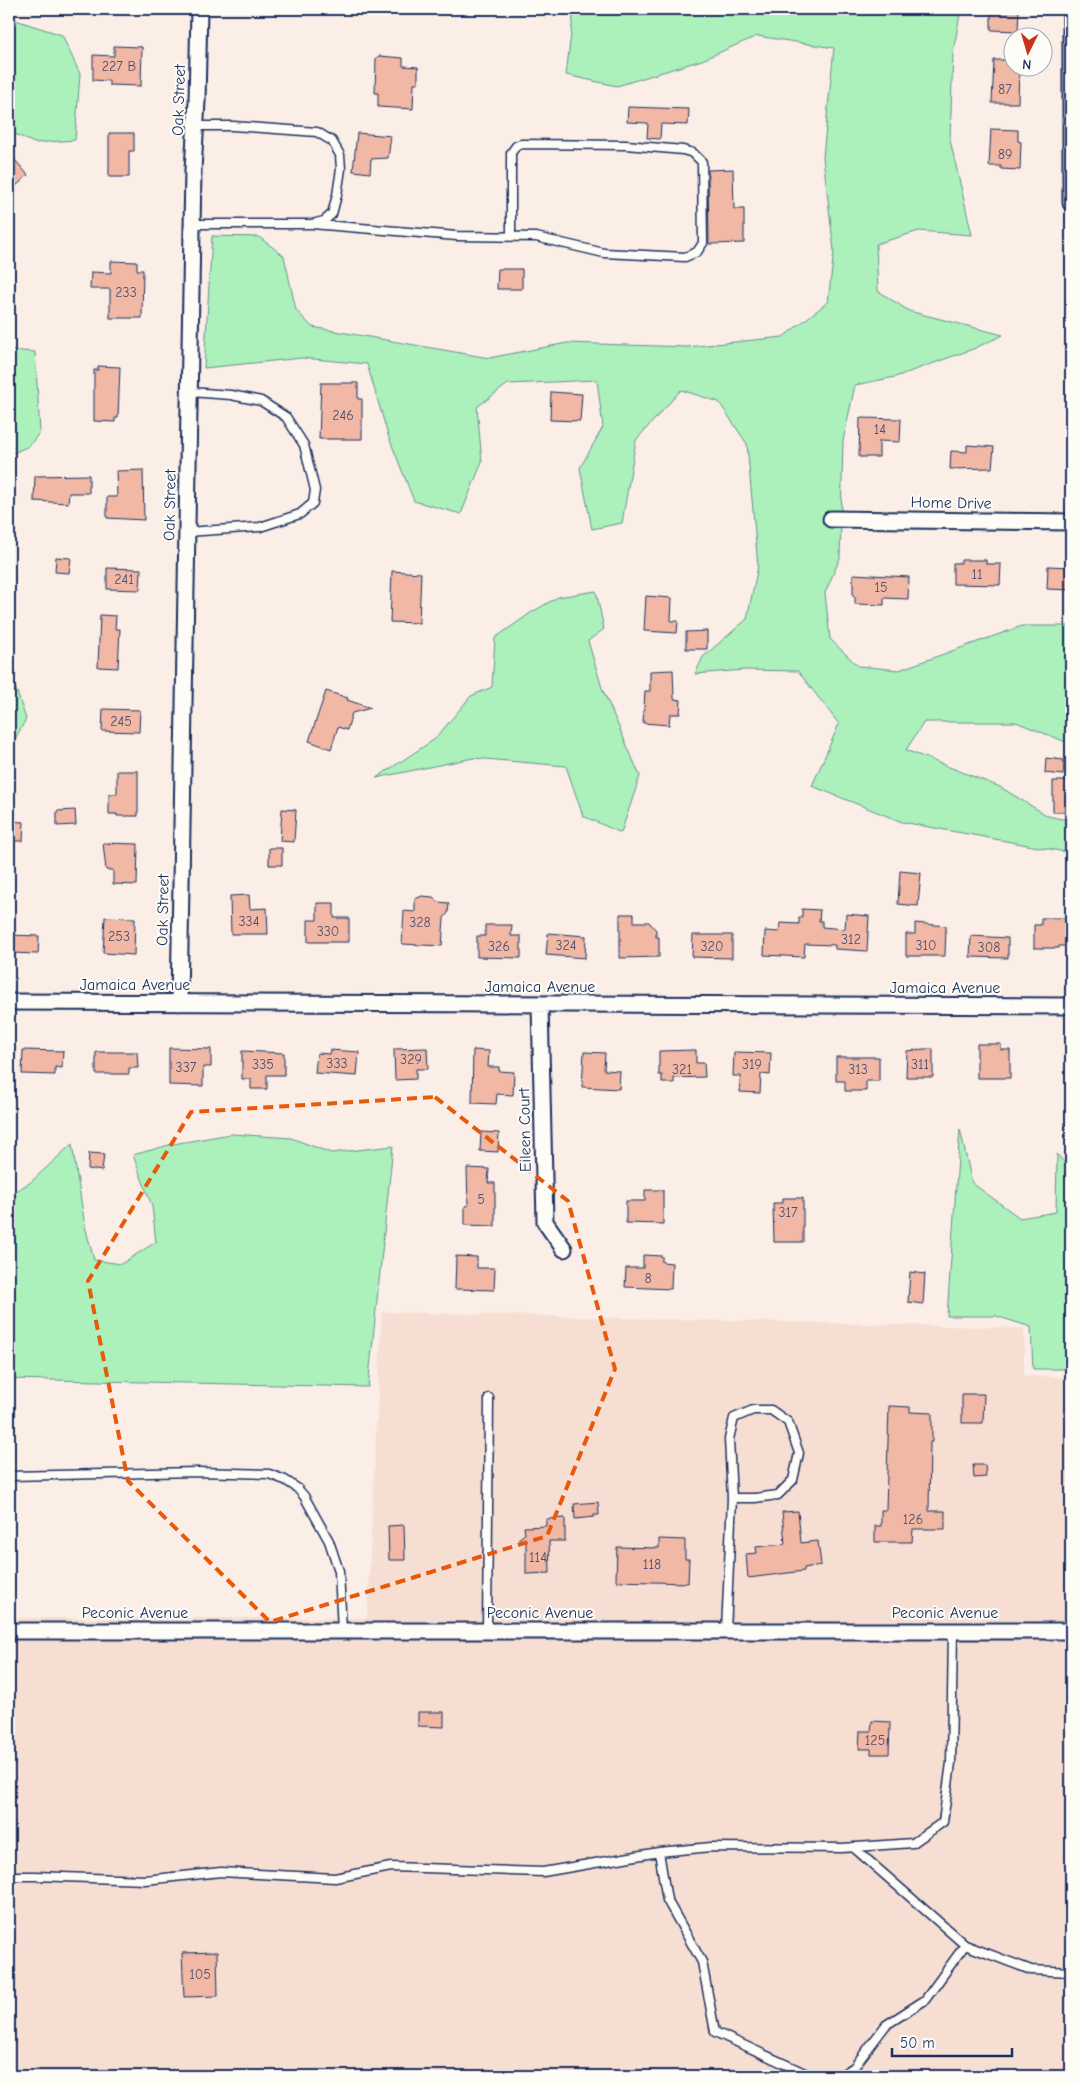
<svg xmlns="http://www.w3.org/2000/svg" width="1080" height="2085" font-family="'Comic Neue',sans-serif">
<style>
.built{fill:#f7ded3}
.green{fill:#acf1bc;stroke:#64908d}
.building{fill:#f0b8a5;stroke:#1b2f5e}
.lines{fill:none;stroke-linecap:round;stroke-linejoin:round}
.service-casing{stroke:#1b2f5e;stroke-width:11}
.minor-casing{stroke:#1b2f5e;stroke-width:19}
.service{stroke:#fdfcf7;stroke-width:8}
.minor{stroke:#fdfcf7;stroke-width:15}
.marked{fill:none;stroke:#e8590c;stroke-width:4;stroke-dasharray:10 6;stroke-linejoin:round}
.labels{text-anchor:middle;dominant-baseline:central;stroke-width:4;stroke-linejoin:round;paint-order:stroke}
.number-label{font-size:14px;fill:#505170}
.street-label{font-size:16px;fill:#1b2f5e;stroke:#fdfcf7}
</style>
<rect width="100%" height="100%" fill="#faeee7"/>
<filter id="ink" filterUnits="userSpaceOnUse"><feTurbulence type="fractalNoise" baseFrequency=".02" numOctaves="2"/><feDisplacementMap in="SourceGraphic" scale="10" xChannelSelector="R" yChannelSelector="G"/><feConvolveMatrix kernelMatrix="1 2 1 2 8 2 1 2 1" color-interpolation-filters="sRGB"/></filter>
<g filter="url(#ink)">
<path class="built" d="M382,1312l642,16v48l47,1v699h-1062v-458h358z"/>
<path class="green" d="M574,9h387l-8,44 -3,87 22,95 -53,-4 -43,13 2,47 31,20 94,24 -30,14 -78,28 -40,8 -12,56 -3,117 -15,35 5,46 28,27 41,4 123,-44h49v118l-55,-22h-92l-18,28 94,37 48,29 23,5v32l-169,-31 -90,-36 27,-62 -41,-53 -54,-1 -49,4 8,-17 44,-38 11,-53 -11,-122 -28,-42 -38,-12 -45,50 -14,83 -30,6 -12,-61 23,-41 -6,-47 -89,4 -31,23 5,55 -21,52 -47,-13 -26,-66 -21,-71 -65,-6 -98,10 8,-132 47,1 25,19 12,54 16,17 177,31 78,-15 120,4 96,-10 45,-35 6,-51 -11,-94 11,-109 -77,-12 -55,24 -85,26 -51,-11z
M9,18l53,17 18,39 -5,66 -41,3 -25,-12z
M9,350l26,2 5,80 -11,14 -20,9z
M596,591l8,38 -16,12 14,47 38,88 -19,57 -38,-17 -17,-50 -93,-8 -97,20 59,-39 36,-43 21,-9 3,-49 37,-26 26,-15z
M9,612l4,7v61l13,39 -17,31z
M960,1129l12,54 48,35 36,-6 1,-58 14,16v199h-38l-2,-42 -35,-11h-49z
M231,1134l60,4 40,15 62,-7 -25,241 -359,-8v-184l22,-13 41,-38 13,82 9,34 27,4 35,-22 -4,-36 -19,-51 40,-11z"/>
<path class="building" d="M991,9h28l-1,22 -27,-1z
M114,46l28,1 -1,39 -32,-1v-4l-16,-1v-25l21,1z
M379,56l24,2v8l15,1v16h-4l-1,26 -35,-2v-14h-3l1,-35z
M994,60h18v8h7l-1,35h-26z
M628,107l61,2 -1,16 -27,-1 -1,15 -13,-1 1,-15 -21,-1z
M991,129l27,1v11l3,1 -1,28 -19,-1v-3h-12z
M109,133h25v18h-5v26h-20z
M357,133l34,3 -3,22 -17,1 -1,14 -17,-2z
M9,153l19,22 -12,11 -7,-9z
M733,169l1,40h10v34l-35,1 -1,-74z
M111,261l26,1v8h6l-1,48h-32v-29h-20l1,-17 20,1z
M498,269h24v20h-25z
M98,366l22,1 -2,51h-3v4l-21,-1v-51h4z
M321,383h37v16h4v40h-43z
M551,392l31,2 -2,27 -30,-1z
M860,418l41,1 -1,23 -21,-1v16h-20z
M967,445l27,2 -2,21 -42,1 1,-18 16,1z
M143,470l1,50 -37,-2v-21h10l-1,-26z
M89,475v18h-20l-1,10 -34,-2 1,-25z
M56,557l15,1 -2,15 -14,-1z
M961,560h25v4h15l-1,21 -47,-1v-21h8z
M1048,566l23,1v23l-24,-1z
M107,568l34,1 -1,21 -33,-1z
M392,571l29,2 -2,50 -29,-1z
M853,574l56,3 -1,22 -24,-1v7l-29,-1v-7l-2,-1z
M646,596l26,2 -1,23h7l-1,12 -33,-2z
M100,615l16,1 -1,13h5l-2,39 -20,-1z
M707,631v18h-21v-17z
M673,670l1,27v2l7,1 -1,14h-10l-1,11 -26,-2 2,-32h5v-20z
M326,691l22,7 -1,2 24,8 -19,5 -5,17 -9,-3 -7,22 -22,-8z
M103,709l37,1 -1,22 -37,-1z
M1046,758l18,2 -1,15 -18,-2z
M117,771h21v45h-21v-2h-8v-20h8z
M1053,781h18v31h-18z
M282,809l14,1 -2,32 -14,-1z
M75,810l1,15 -19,1v-15z
M9,821l15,1 -1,19h-14z
M103,843l35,1 -1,41 -24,-1v-14h-7z
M269,848h13v17h-13z
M900,871l21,2 -3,33 -20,-2z
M249,895l1,14 17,-1 1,26h-37l-1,-38z
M422,896l11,1 5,5 11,1 -1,10 -4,5 -2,28 -40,-2 2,-33 11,1v-13z
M317,903h17v15h15v24h-41v-22h9z
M802,909l18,1 -1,11h3v6l23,2 1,-15 23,2 -2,35 -32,-2v-4l-30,-1 -1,13 -40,-2 1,-24 14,1 1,-9 19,1v-6h3z
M620,914h14v8h15l7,8v7h3v20l-39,1z
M105,917l30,1 -1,37 -31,-2z
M1041,918h30v28h-12v2h-25v-23h7z
M915,923l31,3 -1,30h-39v-22h9z
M485,925h27l-1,11h10v22l-44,-1v-21h8z
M548,933l38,3 -1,22 -39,-3z
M9,935l30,1 -1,18 -29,-1z
M693,935h39v23l-40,-1z
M971,936l37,2v20l-38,-1z
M977,1044h24v6h9v28h-33z
M169,1048l42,1v18h-8v19l-34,-1z
M427,1048l1,21h-12v10l-21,1 -1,-31z
M924,1049h9v28h-27l1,-26z
M23,1050l40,1 -1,17 -7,-1v8l-33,-1z
M330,1050l29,2 -2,24 -42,-3 2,-20 12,1z
M473,1050l16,1 -1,16h11v4l15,1 -1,23 -16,-1 -1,10 -24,-1z
M696,1050v13h8l1,14 -31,1v5h-12v-8h-3v-24z
M242,1051l42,2v22h-17v14h-16v-10h-9z
M96,1052h41l1,16h-9v6h-33z
M584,1052l21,1 -1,17 16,1 -1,18 -37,-2z
M734,1052l37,1 -1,22 -9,-1 -1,19 -20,-1 1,-16h-8z
M836,1057h43v24h-13v10h-21v-10h-9z
M481,1132l18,1 -1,19 -18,-1z
M89,1153l15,1 -2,17 -14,-2z
M467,1168l22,1 -1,14h7v43l-30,-1v-19h3z
M645,1190h18v34l-37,-1v-22h19z
M783,1198h20v44h-29l-1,-39h10z
M643,1255l19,1v6l10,1 -1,26 -46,-2 1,-19h17z
M456,1256l21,1v11h18l-1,22 -39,-1z
M910,1272l15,2 -2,30 -15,-2z
M962,1394h22l-1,29h-21z
M889,1406l21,1v5l22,1v29h-2l-1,69h16v18h-32l-1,13h-37v-16h6v-16h5z
M973,1465h12l1,12 -12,1z
M598,1502l1,13h-5v2l-19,2 -1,-15z
M798,1511l3,32 17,-2 3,24 -17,3v3l-56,7 -2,-24 11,-1 -1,-6 29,-3 -3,-32z
M565,1518v23h-16l1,32 -24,1v-33l-8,-2 7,-5 -1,-7 22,-1v-7z
M404,1525l1,35h-16l-1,-34z
M659,1539l26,1v19h4l-1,24 -71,-2 -1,-1 1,-33 42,1z
M418,1712h26v15l-26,-1z
M872,1721l18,1 -1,32h-18v-5h-12l1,-18h11z
M217,1952l1,44 -34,1 -2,-44z"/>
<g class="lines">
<g class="service-casing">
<path id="service" d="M193,224h119l12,-3 8,-7 5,-19 4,-26 -1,-14 -8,-14 -15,-9 -84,-6h-38
M312,224l145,12 79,1 68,16 81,4 12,-5 6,-9 -1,-81 -9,-9 -10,-3 -57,-5 -105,-1 -5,2 -5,7v83
M187,532l73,-5 40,-13 13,-11 2,-13 -11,-45 -18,-28 -25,-16 -30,-6 -41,-3
M9,1476l188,-4 72,2 16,6 12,8 7,8 25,45 10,30 3,60
M487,1631l2,-233
M726,1631l6,-133 -3,-59 5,-21 19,-8h18l17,12 11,31 -6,27 -15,15 -23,3h-23
M853,1847l112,98
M659,1852l8,48 35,62 13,70 96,44
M9,1876h26l110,4 76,-8 114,6 56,-11 152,5 116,-20 52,-5 131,1 71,-5 30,-21 8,-59 2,-132
M840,2076l14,-9 32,-42 39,-25 40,-55 66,25 40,2"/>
</g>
<g class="minor-casing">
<path id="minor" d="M1071,9v194
M831,519l240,3
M9,1002l1062,4
M179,1003l14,-833 4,-69 2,-92
M540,1004l5,218 19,27
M9,1631h1062"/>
</g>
<use href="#service" class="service"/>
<use href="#minor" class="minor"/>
</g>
</g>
<path class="marked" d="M435,1097l133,104 47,168 -68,167 -277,86 -142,-141 -40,-200 103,-169z"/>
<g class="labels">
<g class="number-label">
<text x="119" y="66">227 B</text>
<text x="1005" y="89">87</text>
<text x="1005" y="154">89</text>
<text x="126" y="292">233</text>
<text x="343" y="415">246</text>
<text x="880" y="429">14</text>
<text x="977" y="574">11</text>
<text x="124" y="579">241</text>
<text x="881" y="587">15</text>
<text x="121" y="721">245</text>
<text x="249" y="921">334</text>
<text x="420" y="922">328</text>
<text x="328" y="931">330</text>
<text x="119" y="936">253</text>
<text x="851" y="939">312</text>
<text x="566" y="945">324</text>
<text x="926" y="945">310</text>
<text x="499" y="946">326</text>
<text x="712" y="946">320</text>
<text x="989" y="947">308</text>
<text x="411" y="1059">329</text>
<text x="337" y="1063">333</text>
<text x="263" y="1064">335</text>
<text x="752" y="1064">319</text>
<text x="920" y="1064">311</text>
<text x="186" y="1067">337</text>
<text x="682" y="1069">321</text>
<text x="858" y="1069">313</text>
<text x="481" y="1199">5</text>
<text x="788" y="1212">317</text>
<text x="648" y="1278">8</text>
<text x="913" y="1519">126</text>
<text x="538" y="1557">114</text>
<text x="652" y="1564">118</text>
<text x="875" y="1740">125</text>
<text x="200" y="1974">105</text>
</g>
<g class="street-label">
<text transform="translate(179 100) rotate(-88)">Oak Street</text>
<text transform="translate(951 503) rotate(1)">Home Drive</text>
<text transform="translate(170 505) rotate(-89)">Oak Street</text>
<text transform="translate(163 910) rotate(-89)">Oak Street</text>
<text x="135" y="985">Jamaica Avenue</text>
<text x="540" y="987">Jamaica Avenue</text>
<text x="945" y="988">Jamaica Avenue</text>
<text transform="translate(525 1130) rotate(-91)">Eileen Court</text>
<text x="135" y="1613">Peconic Avenue</text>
<text x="540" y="1613">Peconic Avenue</text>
<text x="945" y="1613">Peconic Avenue</text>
</g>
</g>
<rect width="1080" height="2085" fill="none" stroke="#fdfcf7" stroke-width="30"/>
<rect x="15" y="15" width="1050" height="2055" fill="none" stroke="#1b2f5e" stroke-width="2" filter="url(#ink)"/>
<g transform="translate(1028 52) rotate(185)"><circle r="24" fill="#fdfcf7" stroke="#a3aaba"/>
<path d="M0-4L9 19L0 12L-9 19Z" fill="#c8321e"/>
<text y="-8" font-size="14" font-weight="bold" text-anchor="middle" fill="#1b2f5e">N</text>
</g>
<path d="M892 2048v8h120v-8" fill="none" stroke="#1b2f5e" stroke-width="2.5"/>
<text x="900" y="2048" font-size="15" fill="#1b2f5e" stroke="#fdfcf7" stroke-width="4" paint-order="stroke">50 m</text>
</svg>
